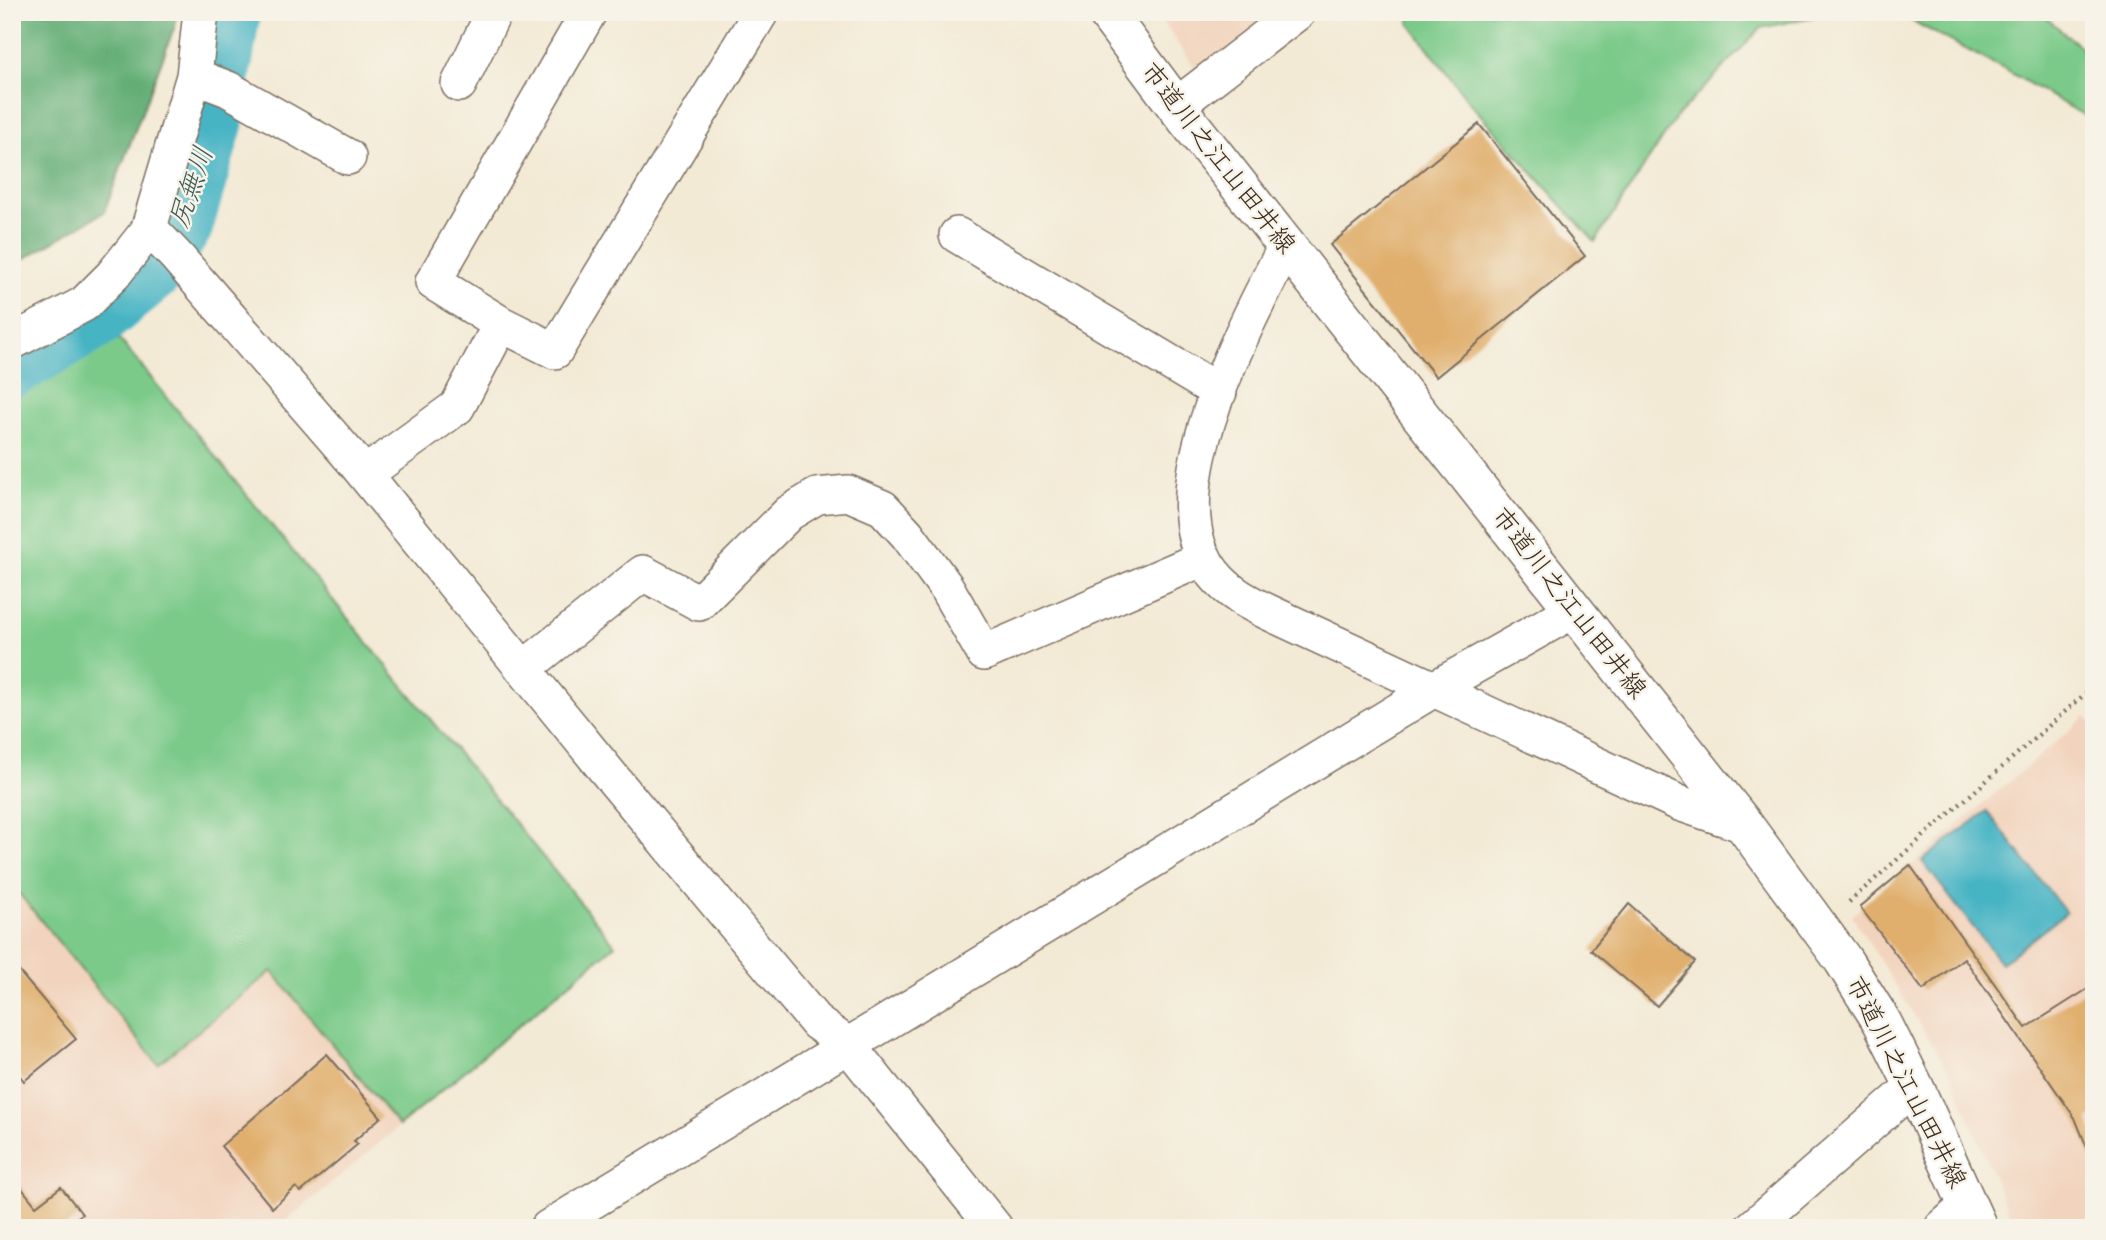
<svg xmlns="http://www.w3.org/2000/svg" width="2106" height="1240" font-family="'Comic Neue','Klee One',sans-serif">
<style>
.built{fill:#f2d4be}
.green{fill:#7bca8a;stroke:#5b7a54;stroke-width:2}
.forest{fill:#64ae76;stroke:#506c4a;stroke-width:2}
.water{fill:#47b4c4;stroke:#416f71;stroke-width:2}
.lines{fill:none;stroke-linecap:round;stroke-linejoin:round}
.river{stroke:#47b4c4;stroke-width:61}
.building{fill:#e0af6d}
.minor-casing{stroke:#7b6d5e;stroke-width:38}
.tertiary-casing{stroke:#7b6d5e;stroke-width:41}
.path{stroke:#7b6d5e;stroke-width:4.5;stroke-dasharray:2 5;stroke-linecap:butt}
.minor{stroke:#fff;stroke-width:35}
.tertiary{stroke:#fff;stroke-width:38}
.labels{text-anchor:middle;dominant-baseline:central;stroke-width:5;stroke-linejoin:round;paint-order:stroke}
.street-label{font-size:26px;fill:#3b2a1e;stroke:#f7f3e8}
.water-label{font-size:28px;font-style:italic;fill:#3f5a58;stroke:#f7f3e8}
</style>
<rect width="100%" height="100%" fill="#f7f3e8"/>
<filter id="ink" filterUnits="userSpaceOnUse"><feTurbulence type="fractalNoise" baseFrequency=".0143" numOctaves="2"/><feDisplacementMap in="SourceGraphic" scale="14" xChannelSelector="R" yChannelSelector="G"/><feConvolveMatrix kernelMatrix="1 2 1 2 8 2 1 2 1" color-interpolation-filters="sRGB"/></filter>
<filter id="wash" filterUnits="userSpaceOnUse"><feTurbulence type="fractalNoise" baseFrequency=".00686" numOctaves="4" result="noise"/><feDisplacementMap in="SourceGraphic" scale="28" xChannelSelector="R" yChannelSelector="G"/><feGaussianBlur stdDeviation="1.57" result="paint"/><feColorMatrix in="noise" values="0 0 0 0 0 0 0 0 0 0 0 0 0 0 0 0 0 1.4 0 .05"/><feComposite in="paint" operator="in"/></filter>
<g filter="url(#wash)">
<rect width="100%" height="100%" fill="#f3ead5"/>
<path class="built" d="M1155,12h124l-79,62z
M107,324l508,621 -337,283h-266v-847l55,-30z
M2086,716l8,9v503h-79l-63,-152 -100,-160z"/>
<path class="green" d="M1412,12h423l-74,16 -84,88 -82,126 -125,-139 -61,-80z
M1895,12h145l54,47v62l-92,-53z
M107,324l508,621 -216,181 -127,-155 -114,93 -146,-179v-484z"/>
<path class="forest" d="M12,12h163l1,11 -72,189 -92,54z"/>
<path class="water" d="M1987,811l79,102 -65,50 -79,-102z"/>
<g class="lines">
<path class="river" d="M12,367l82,-47 60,-50 29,-45 30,-103 17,-110"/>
</g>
<g id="blocks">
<path class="building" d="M1479,124l106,132 -149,121 -106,-132z
M1910,865l116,163 68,-43v130l-6,4 6,16v30l-19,-47 -111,-160 -41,32 -63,-83z
M1629,904l66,58 -38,44 -66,-56z
M12,963l64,76 -52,42 -12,-15z
M327,1054l54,63 -27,24 4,3 -57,48 -5,-5 -24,21 -51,-62z
M12,1176l24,30 25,-19 21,27 -19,14h-51z"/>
</g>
</g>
<g filter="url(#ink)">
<use href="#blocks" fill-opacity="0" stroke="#7b6d5e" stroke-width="2"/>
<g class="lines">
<g class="minor-casing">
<path id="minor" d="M194,76l34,13 120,68
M459,84l35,-72
M1176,106l122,-94
M148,231l8,4 21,22 176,203 261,320 203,243 31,22 147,183
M957,235l262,157
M1286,246c-38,75 -137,252 -72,328 15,19 35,29 56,39l409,190 65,22
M501,324l54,27 206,-339
M12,342l72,-38 29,-29 35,-44 46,-155 7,-64
M365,474l92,-67 44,-83 -68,-42 156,-270
M523,669l120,-96 56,30 90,-90 28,-17 31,-3 35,15 24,26 39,53 38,66 220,-95
M548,1228l891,-542 135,-76
M1752,1228l162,-142
M1942,1228l26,-23"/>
</g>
<g class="tertiary-casing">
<path id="tertiary" d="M1106,12l70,94 568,719 99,135 39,62 32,64 64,142"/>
</g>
<path class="path" d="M1849,902l245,-216"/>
<use href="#minor" class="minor"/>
<use href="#tertiary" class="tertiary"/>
</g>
</g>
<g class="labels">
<g class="street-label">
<text transform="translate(1218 158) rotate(52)">市道川之江山田井線</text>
<text transform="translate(1569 603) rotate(52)">市道川之江山田井線</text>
<text transform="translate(1906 1082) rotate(63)">市道川之江山田井線</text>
</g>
<g class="water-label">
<text transform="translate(191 187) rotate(-71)">尻無川</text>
</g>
</g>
<rect width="2106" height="1240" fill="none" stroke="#f7f3e8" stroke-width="42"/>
</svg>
